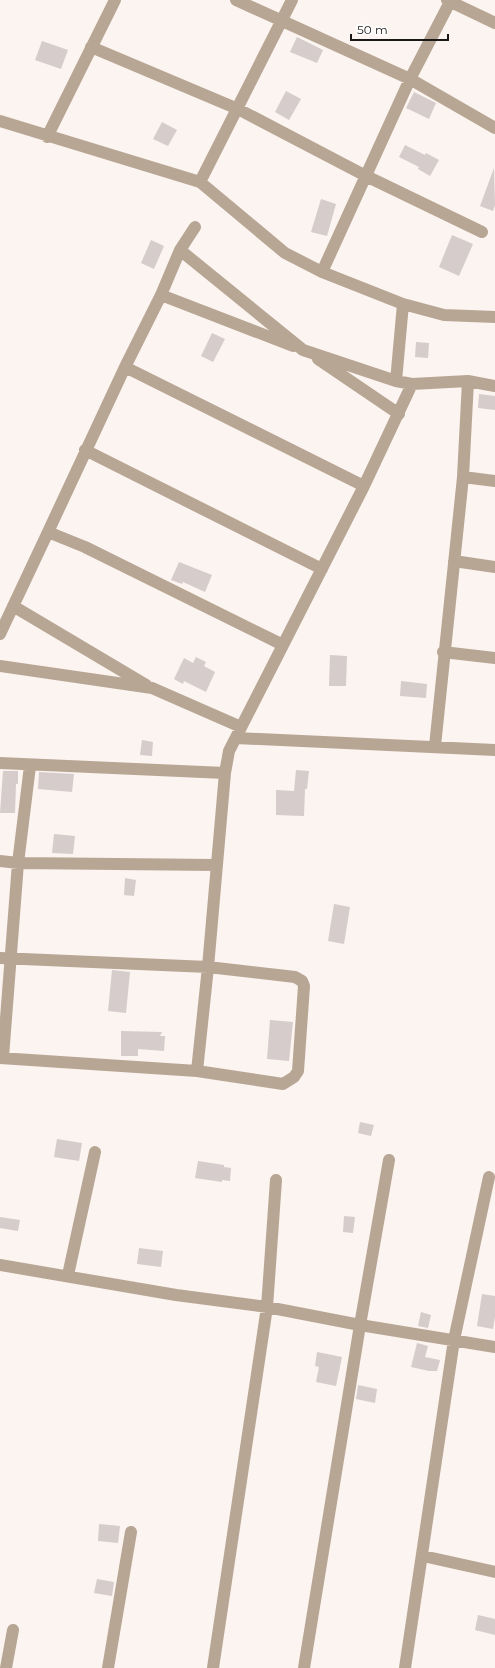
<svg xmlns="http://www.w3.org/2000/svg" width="495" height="1668" font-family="Montserrat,sans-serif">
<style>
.building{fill:#d5cccb}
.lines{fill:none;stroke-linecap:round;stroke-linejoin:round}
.minor{stroke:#b8a694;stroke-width:12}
</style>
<rect width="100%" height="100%" fill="#fcf4f0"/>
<path class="building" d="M297,37l26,13 -6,13 -27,-11z
M42,41l26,9 -7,19 -26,-9z
M286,91l15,8 -12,21 -14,-8z
M414,92l22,11 -7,16 -23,-11z
M162,122l15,8 -9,16 -15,-7z
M405,145l20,10 1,-2 13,7 -9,16 -12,-7 1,-2 -20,-10z
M494,168l1,37 -2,6 -13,-5z
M321,199l15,5 -9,32 -16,-4z
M452,235l21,9 -14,32 -20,-9z
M151,240l13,6 -10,23 -13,-6z
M212,333l13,6 -12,23 -12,-6z
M416,342l13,1 -1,15 -13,-1z
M479,394l16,2v14l-17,-2z
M179,562l33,13 -7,17 -22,-10 -1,2 -11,-4z
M330,655l17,1 -1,30h-17z
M196,657l10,5 -2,4 11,6 -9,20 -22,-11 -1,3 -9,-5 10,-21 9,5z
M401,681l26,3 -1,14 -26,-2z
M142,740l11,2 -1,14 -12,-1z
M296,770l13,1 -2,18h-2l-1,27 -28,-1v-25l18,1z
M3,771h15v13h-2l-1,29h-15z
M39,772l35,2 -2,18 -34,-3z
M54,834l21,2 -2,18 -21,-1z
M125,878l11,2 -2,16 -10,-1z
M334,904l16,3 -6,37 -16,-3z
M112,970l18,2 -4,41 -18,-2z
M270,1020l23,2 -4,39 -22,-2z
M121,1031l41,1 -2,4h5l-1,15 -26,-2v7h-17z
M360,1122l14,3 -3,11 -13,-3z
M57,1139l25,4 -3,18 -25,-4z
M198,1161l26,4v2l7,1 -1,13 -8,-1v2l-27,-4z
M344,1216l11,1 -2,16 -10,-1z
M0,1217l20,3 -2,11 -18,-3z
M139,1248l24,3 -2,16 -24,-3z
M482,1294l13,2v21l-2,12 -16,-3z
M421,1312l10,3 -3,13 -10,-2z
M417,1343l11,3 -3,11 15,3 -3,11h-8l-18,-4z
M317,1352l25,5 -6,29 -20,-4 3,-15 -4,-1z
M358,1385l19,4 -2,14 -19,-4z
M99,1524l21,2 -2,17 -20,-2z
M97,1579l17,3 -2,14 -18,-3z
M478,1615l17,4v16l-20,-5z"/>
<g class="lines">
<path class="minor" d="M236,0l174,79 85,49
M447,0l48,23
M91,47l147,62 128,67 116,56
M0,121l200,61 85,71 37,19 81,32 41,11 51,2
M47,137l68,-137
M200,182l92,-182
M195,227l-15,23 -19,45 -36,72 -77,165 37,15 198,98
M180,250l123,100 93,31 16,3 56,-3 27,5
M322,272l88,-193 41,-79
M161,295l132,51
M318,359l81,55
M125,367l239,119
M396,381l7,-77
M85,450l237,119
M463,477l32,4
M454,561l41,6
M13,606l133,79
M0,634l48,-102
M443,652l52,6
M0,666l152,22 89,39
M236,738l259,12
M435,746l28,-269 5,-96
M0,763l225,10
M0,861l18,2 198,2
M0,958l208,9 87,10 7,4 2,5 -6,85 -4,6 -11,7 -86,-13 -197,-13
M3,1057l15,-194 12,-97
M197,1071l11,-104 17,-194 4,-22 135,-265 48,-102
M0,1265l176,30 91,12 93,18 135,22
M68,1275l27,-123
M423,1556l72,16
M6,1668l7,-38
M108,1668l23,-136
M213,1668l54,-361 9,-127
M304,1668l56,-343 29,-165
M405,1668l49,-328 35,-163"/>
</g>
<path d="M351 34v6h97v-6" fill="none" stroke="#1a1817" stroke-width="2"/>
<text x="357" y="34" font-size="12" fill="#1a1817" stroke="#ffffff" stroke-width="3" paint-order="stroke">50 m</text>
</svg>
